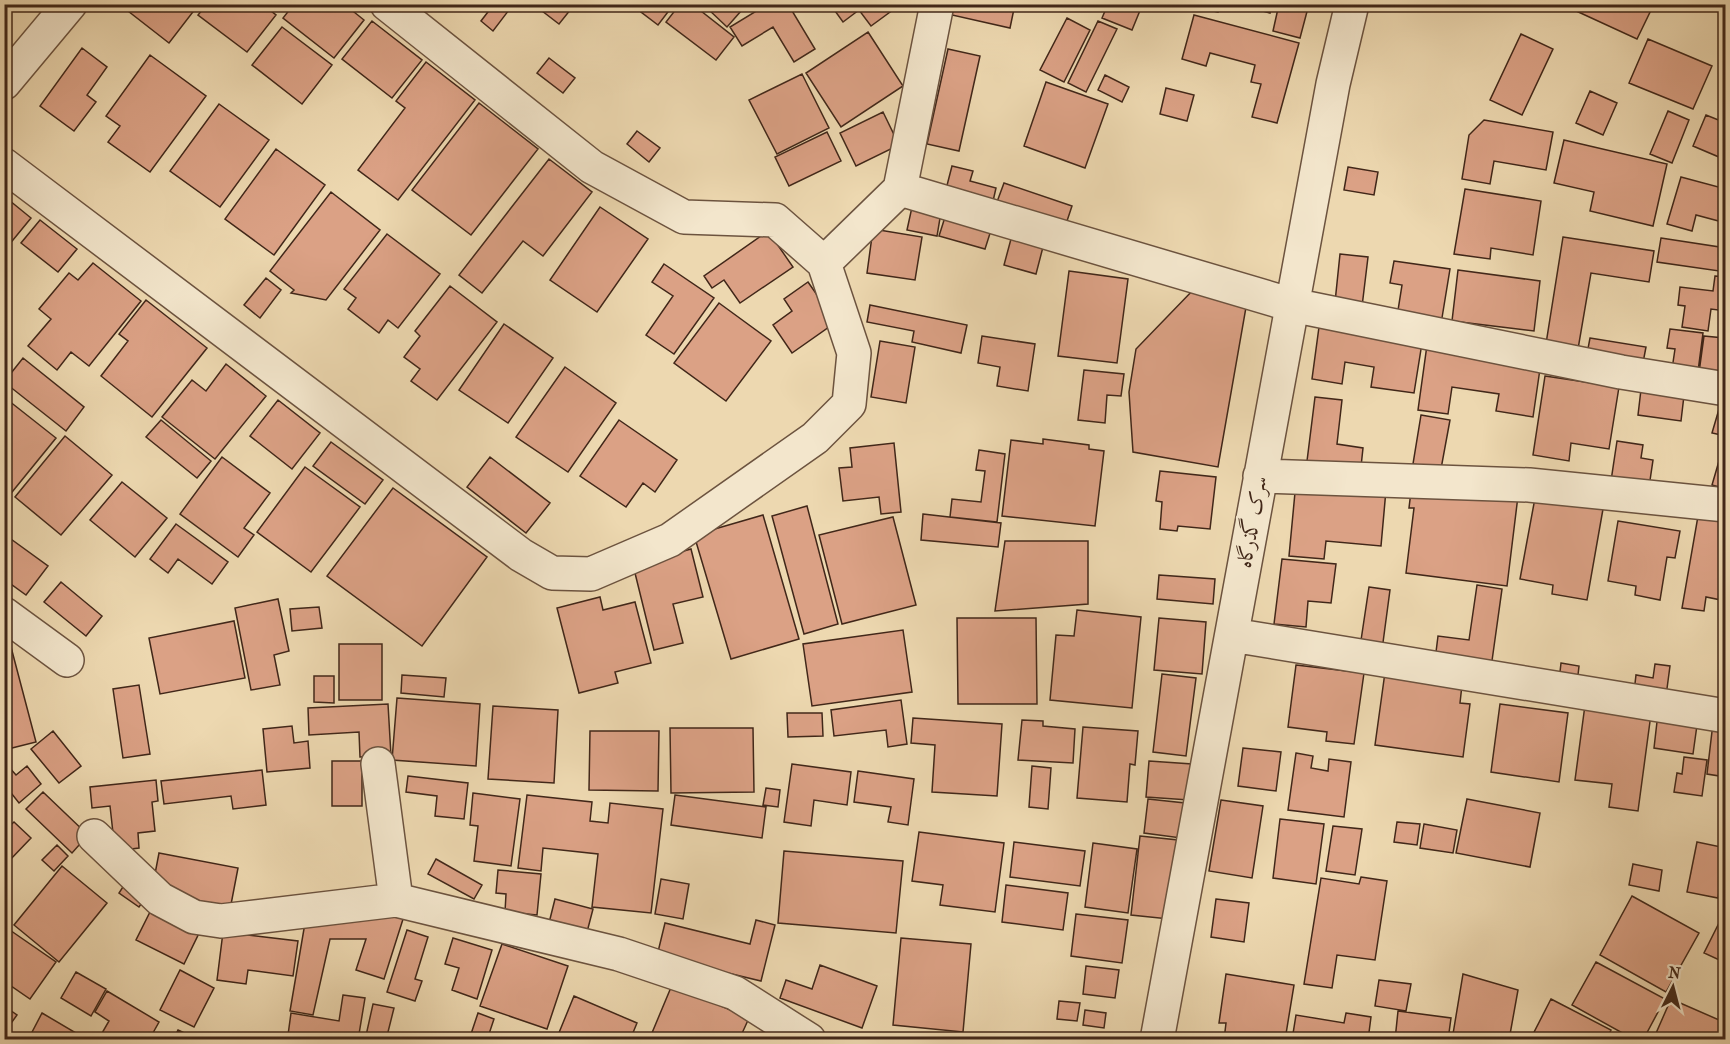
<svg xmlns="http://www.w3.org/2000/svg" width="1730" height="1044" font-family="'IM FELL French Canon',Amiri,serif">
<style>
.building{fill:#dba185;stroke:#412719;stroke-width:1.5}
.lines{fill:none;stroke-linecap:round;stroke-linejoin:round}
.minor-casing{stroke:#6c533f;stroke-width:36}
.minor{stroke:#f3e6cc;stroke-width:33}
.labels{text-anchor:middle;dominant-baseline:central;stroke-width:5;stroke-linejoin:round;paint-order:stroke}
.street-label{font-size:20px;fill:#412719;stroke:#f3e6cc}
</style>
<rect width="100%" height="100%" fill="#edd8b0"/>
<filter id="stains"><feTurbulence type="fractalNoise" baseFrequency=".00333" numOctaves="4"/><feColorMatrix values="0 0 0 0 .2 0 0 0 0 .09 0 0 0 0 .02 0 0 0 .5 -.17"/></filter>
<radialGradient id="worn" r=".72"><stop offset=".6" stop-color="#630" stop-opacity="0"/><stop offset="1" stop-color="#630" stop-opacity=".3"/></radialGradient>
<path class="building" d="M119,4h80l-30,39z
M207,4h55l14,11 -29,37 -49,-37z
M294,4h50l20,16 -30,38 -51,-40z
M494,4l18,2 -19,25 -12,-10z
M533,4h42l-16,20z
M647,4h27l-16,21 -17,-13z
M680,4h12l42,33 -18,23 -50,-38z
M712,4h21l8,7 -14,16 -19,-18z
M768,4h20l27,45 -21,13 -21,-35 -31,19 -12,-19z
M830,4h71l-30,22 -12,-16 -16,12z
M954,4h61l-5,24 -58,-13z
M1108,4h27l6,4 -9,22 -30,-12z
M1196,4h24l-2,8 -22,-5z
M1238,4h34l-2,9z
M1279,4h30l-9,34 -27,-7z
M1561,4h89l3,2 -16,33z
M1194,15l105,28 -22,80 -25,-6 9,-33 -10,-2 4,-17 -45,-12 -4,13 -24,-7z
M1067,18l23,12 -26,52 -24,-12z
M372,21l50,39 -30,38 -50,-39z
M1098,21l19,8 -31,63 -18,-9z
M282,27l50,38 -30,39 -50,-39z
M868,32l35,54 -62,41 -35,-54z
M1521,34l32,15 -31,66 -32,-15z
M1648,39l64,27 -19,43 -64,-26z
M82,48l25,19 -20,28 9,7 -22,29 -34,-25z
M948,49l32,7 -21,95 -32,-7z
M150,55l56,41 -56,76 -42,-30 12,-16 -14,-10z
M549,58l26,20 -12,15 -26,-20z
M426,62l49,38 -77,100 -40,-30 47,-62 -9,-7z
M802,74l27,54 -52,26 -28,-54z
M1105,75l24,12 -7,15 -24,-12z
M1046,82l62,22 -23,64 -61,-22z
M1166,88l28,7 -7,26 -27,-7z
M1590,91l27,12 -14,32 -27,-12z
M479,103l59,46 -67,86 -59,-45z
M219,104l50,36 -49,67 -50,-36z
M1668,111l21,9 -17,43 -22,-9z
M883,112l16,33 -43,21 -16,-33z
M1706,115l20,8v37l-33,-14z
M1484,120l69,12 -7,38 -52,-9 -4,23 -28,-5 7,-44z
M637,131l23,17 -11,14 -22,-18z
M827,132l14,29 -52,25 -14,-29z
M1564,140l103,24 -14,62 -63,-15 4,-19 -40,-9z
M276,149l49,36 -51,70 -49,-36z
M549,159l43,33 -49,64 -20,-15 -41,52 -23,-18z
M952,166l21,5 -3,10 26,7 -5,22 -47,-13z
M1348,167l30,5 -4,23 -30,-5z
M1681,177l45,12v34l-30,-8 -4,16 -25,-7z
M1004,183l68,23 -9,27 -69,-23z
M1465,189l76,12 -8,54 -42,-7 -1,11 -36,-5z
M331,192l49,38 -54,70 -35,-7 3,-3 -24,-19z
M4,196l27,22 -27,33z
M600,207l48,32 -51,73 -47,-32z
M912,207l29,5 -4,24 -30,-6z
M946,214l46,13 -7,22 -46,-13z
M40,220l37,29 -19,23 -37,-29z
M873,229l49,8 -7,43 -48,-7z
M768,231l25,36 -53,36 -16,-23 -12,8 -8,-12z
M387,234l53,40 -42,54 -10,-8 -9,13 -31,-24 8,-11 -12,-9z
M1563,237l91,14 -5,31 -58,-9 -14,82 -32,-5z
M1661,238l65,10v24l-69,-10z
M1011,239l32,8 -7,27 -32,-9z
M1340,254l28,3 -7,58 -27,-3z
M1394,261l56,8 -10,61 -44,-7 6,-38 -12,-2z
M93,263l48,38 -52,65 -18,-14 -14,18 -29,-24 23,-27 -12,-10 30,-36 9,7z
M664,264l50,34 -40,56 -28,-19 27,-39 -21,-14z
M1458,270l82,11 -6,50 -82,-10z
M1069,271l59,8 -11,84 -59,-7z
M1715,276l11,1v34l-15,-2 -3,22 -26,-4 3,-21 -7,-1 2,-18 33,4z
M266,278l15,12 -21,28 -16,-13z
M808,282l28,40 -44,31 -19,-28 19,-14 -8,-12z
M450,286l47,36 -60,78 -26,-19 9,-12 -16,-12 16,-21 -5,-5z
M1195,288l53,8 -30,171 -85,-15 -4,-60 7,-43z
M146,300l61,48 -55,69 -51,-41 27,-35 -9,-7z
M719,303l52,38 -45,60 -52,-38z
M870,305l97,20 -6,28 -49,-11 2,-11 -47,-9z
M504,324l49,34 -45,65 -49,-33z
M1319,327l103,16 -8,50 -43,-6 3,-20 -29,-5 -3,22 -30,-5z
M1670,329l33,4 -6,46 -26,-3 4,-27 -8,-1z
M982,336l53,8 -7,47 -31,-5 3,-19 -22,-4z
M1704,336l20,2 -3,23 5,1v22l-28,-4z
M1590,338l56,9 -4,21 -56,-9z
M880,341l35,6 -9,56 -35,-6z
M1427,345l114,17 -8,55 -37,-6 3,-17 -47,-7 -4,27 -30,-4z
M23,358l61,49 -18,24 -62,-49z
M226,364l40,32 -51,63 -53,-42 30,-37 14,11z
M565,367l51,36 -48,69 -52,-35z
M1084,370l40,4 -3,22 -14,-1 -2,28 -27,-3z
M1545,376l74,11 -10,62 -38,-6 -2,18 -36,-6z
M1642,381l43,6 -4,34 -43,-6z
M1724,392h2v44l-14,-3z
M4,397l52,41 -48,59 -4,-2z
M1315,397l27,3 -5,44 26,4 -3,28 -54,-7z
M278,400l42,33 -28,36 -42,-33z
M1421,415l29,5 -9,49 -28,-5z
M161,420l50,41 -14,17 -51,-41z
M619,420l58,40 -22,32 -12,-9 -17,24 -46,-31z
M65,436l47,39 -51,60 -46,-38z
M1726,437v52l-14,-4z
M1043,439l46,6v4l15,2 -9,75 -93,-10 9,-76 32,4z
M1617,441l26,4 -2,13 12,2 -4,27 -38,-6z
M331,442l52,38 -18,24 -52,-38z
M894,443l7,69 -20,2 -2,-17 -36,4 -4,-33 13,-1 -2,-19z
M979,450l26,4 -8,68 -47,-5 2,-18 29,3 4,-31 -9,-1z
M222,457l48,36 -26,35 10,7 -16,22 -58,-43z
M490,457l60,46 -24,30 -59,-46z
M305,467l55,40 -49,65 -54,-40z
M1160,471l56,6 -6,52 -32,-3 -1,5 -17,-2 2,-27 -6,-1z
M122,482l45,36 -32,39 -45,-37z
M1296,482l90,8 -5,56 -55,-5 -2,18 -35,-3z
M1412,483l106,13 -11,90 -101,-13 8,-65h-5z
M393,488l94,69 -65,89 -95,-70z
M1535,498l68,11 -16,91 -35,-6 1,-9 -33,-6z
M807,506l31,118 -34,10 -32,-118z
M923,514l78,9 -3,24 -77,-7z
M763,515l36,124 -68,20 -37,-124z
M1698,516l28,4v81l-20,-4 -2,14 -22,-3z
M893,517l23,88 -74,19 -23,-89z
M1618,521l62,10 -5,27 -8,-1 -7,43 -25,-5 1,-9 -28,-5z
M176,524l52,38 -16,22 -34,-25 -10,14 -18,-14z
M4,534l44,32 -22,29 -22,-16z
M1005,541h83v63l-93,7z
M691,549l12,48 -30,7 10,39 -29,7 -21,-85z
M1282,559l54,5 -5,39 -23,-2 -2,26 -32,-3z
M1159,575l56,4 -2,25 -56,-5z
M61,582l41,34 -16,20 -42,-34z
M1477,585l25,4 -11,79 -56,-8 3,-24 31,4z
M1369,587l21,3 -8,60 -22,-3z
M600,597l3,13 32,-8 16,61 -36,9 3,11 -39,10 -22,-85z
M278,599l11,52 -15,4 6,30 -29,5 -16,-82z
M319,607l3,21 -30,3 -2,-22z
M1077,610l64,7 -9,91 -82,-8 6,-65 18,1z
M957,618h79l1,86h-79z
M1159,618l47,4 -4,52 -48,-4z
M234,621l11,57 -85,16 -11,-56z
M903,630l9,62 -100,14 -9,-62z
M339,644h43v56h-43z
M11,647l25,95 -32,8v-101z
M1561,663l18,3 -2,18 -18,-3z
M1655,664l15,2 -4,30 -32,-4 2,-17 17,3z
M1296,665l68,8 -10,71 -28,-3 1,-9 -39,-5z
M1386,665l77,11 -3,27 10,1 -7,53 -88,-12z
M1162,674l34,4 -10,78 -33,-4z
M402,675l44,3 -2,19 -43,-4z
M314,676h20v27l-20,-1z
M139,685l11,69 -27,4 -10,-69z
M397,698l83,6 -4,62 -84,-6z
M901,700l6,44 -19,3 -2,-17 -52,6 -3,-26z
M388,704l3,52 -31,1 -1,-25 -50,3 -1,-27z
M1500,704l68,9 -9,69 -68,-10z
M1585,705l66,9 -13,97 -29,-4 3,-23 -37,-4z
M493,706l65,4 -4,73 -66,-4z
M787,713h35l1,23 -35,1z
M1658,713l40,5 -5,36 -39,-6z
M913,718l89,6 -5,72 -65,-4 3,-47 -24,-2z
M1022,720l21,1v5l32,3 -2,34 -55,-3z
M1713,723l13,2v52l-19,-3z
M292,726l2,17 14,-2 2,27 -43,4 -4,-43z
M1083,727l55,4 -3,34 -5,-1 -3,38 -50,-4z
M670,728h83l1,64 -83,1z
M53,731l28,35 -22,17 -28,-34z
M590,731h69l-1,60 -69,-1z
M1243,748l38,4 -5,39 -38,-5z
M1296,753l17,3 -2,12 17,3 1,-12 22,3 -7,55 -56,-7z
M1684,757l23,3 -5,36 -28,-4 3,-19 5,1z
M332,761h30v45h-30z
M1149,761l43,3 -3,36 -43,-3z
M792,764l59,8 -4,33 -33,-5 -3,26 -27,-4z
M8,766l8,9 11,-9 14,18 -22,19 -15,-19v-15z
M1032,766l19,2 -3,41 -19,-2z
M262,770l4,35 -33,4 -2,-13 -67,8 -3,-23z
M858,771l56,8 -6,46 -20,-3 3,-15 -37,-5z
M408,776l60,7 -4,36 -29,-3 2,-20 -31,-4z
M156,780l2,21 -6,1 3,29 -17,2 1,15 -24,3 -5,-45 -18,2 -2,-21z
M766,788l14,2 -2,17 -15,-2z
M43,792l45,43 -16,18 -46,-44z
M473,793l47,6 -9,67 -37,-5 4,-35 -8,-1z
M527,795l65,7 -2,19 18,2 2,-20 53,6 -12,104 -59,-6 6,-53 -55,-6 -2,23 -23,-3z
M675,795l91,12 -4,31 -91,-13z
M1148,799l37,4 -4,35 -37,-5z
M1467,799l73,14 -10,54 -74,-14z
M1221,800l42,6 -11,72 -43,-7z
M1280,819l44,5 -8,60 -43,-6z
M14,822l17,16 -23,24 -4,-3v-28z
M1397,822l23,2 -3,21 -23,-3z
M1424,824l33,6 -4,23 -33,-5z
M1333,826l29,3 -7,46 -29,-4z
M919,832l85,11 -9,69 -55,-7 3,-20 -31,-4z
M1140,836l38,4 -9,79 -38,-4z
M1014,842l71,9 -5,35 -70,-9z
M1697,842l29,6 -8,50 -31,-6z
M1093,843l44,6 -9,64 -43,-6z
M57,845l11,11 -14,15 -12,-11z
M784,851l119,10 -7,72 -118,-10z
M159,853l79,15 -9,47 -55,-10 -20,-26z
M436,859l46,26 -8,14 -46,-25z
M1633,864l29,6 -3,21 -30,-6z
M62,866l45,37 -48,59 -45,-37z
M498,870l43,4 -4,41 -32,-3 1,-18 -10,-1z
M1361,877l26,4 -12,79 -38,-5 -5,33 -28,-4 17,-106 38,6z
M128,879l21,14 -10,14 -20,-14z
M661,879l28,5 -6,35 -28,-5z
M1006,885l62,8 -5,37 -61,-8z
M1632,896l67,37 -33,59 -66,-37z
M555,899l38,10 -6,23 -38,-9z
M1216,899l33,4 -5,39 -33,-5z
M155,902l48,23 -19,39 -48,-24z
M1726,909v54l-22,-10z
M1076,914l52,6 -6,43 -51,-7z
M404,916l-20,63 -28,-9 10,-31h-36l-17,76 -23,-4 16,-94z
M756,920l19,5 -14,56 -104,-25 8,-33 85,21z
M4,926l52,36 -26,37 -26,-18z
M407,930l21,7 -13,42 7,2 -7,20 -28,-9z
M223,932l75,9 -5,35 -45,-6 -2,14 -29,-4z
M453,938l39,12 -15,49 -25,-9 7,-22 -14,-4z
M901,938l70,6 -8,88 -70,-7z
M502,944l66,22 -21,63 -67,-23z
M1596,962l69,37 -22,41h-8l-63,-35z
M820,965l57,21 -15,42 -82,-30 6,-18 26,9z
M1086,966l33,4 -4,28 -32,-4z
M180,970l34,18 -20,39 -34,-17z
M76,972l30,17 -15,27 -30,-18z
M1226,974l68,11 -9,55h-61l2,-17h-7z
M1463,974l55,16 -9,50h-57z
M1379,980l32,4 -5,27 -31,-5z
M672,985l77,33 -10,22h-90z
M107,991l52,31 -10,18 -13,-3 -1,3h-37l11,-19 -14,-9z
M343,995l22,3 -7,42h-43l-27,-5 3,-22 48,8z
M574,996l63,27 -7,17h-74z
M1551,999l60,31 -5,10h-76z
M1671,999l55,24v17h-73z
M1059,1001l21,2 -3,18 -20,-2z
M373,1004l21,4 -8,32h-21z
M4,1006l13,9 -13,18z
M1085,1010l21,3 -2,15 -21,-3z
M1398,1011l53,7 -3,22h-53z
M42,1013l34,20 -4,7h-36l-6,-4z
M478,1013l16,6 -7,21 -17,-3z
M1346,1013l25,4 -3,23h-76l4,-25 48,8z
M178,1030l19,9 -1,1h-23z"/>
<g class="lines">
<g class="minor-casing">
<path id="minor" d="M4,83l66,-79
M4,165l517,390 31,18 39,1 79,-34 145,-102 34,-34 5,-51 -30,-90 -49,-43 -91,-3 -92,-50 -205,-163
M900,189l392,116 329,67 105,17
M824,263l76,-74 37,-185
M1260,476l269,9 197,20
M4,614l63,46
M1232,635l494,81
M378,764l18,136
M94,836l66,63 34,18 27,4 175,-21 223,54 116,39 74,47
M1157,1040l176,-956 19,-80"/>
</g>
<use href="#minor" class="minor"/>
</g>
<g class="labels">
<g class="street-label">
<text transform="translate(1252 522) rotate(-80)">سرک گذرگاه</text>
</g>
</g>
<rect width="1730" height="1044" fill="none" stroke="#edd8b0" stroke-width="24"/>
<rect x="6" y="6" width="1718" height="1032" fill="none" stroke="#412719" stroke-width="3"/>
<rect x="12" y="12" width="1706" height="1020" fill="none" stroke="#412719" stroke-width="1.5"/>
<g transform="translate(1673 987) rotate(6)" stroke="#f3e6cc" stroke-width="4.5" paint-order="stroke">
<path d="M0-4.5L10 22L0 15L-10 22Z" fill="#412719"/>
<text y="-9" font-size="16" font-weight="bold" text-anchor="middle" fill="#412719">N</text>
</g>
<rect width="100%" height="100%" filter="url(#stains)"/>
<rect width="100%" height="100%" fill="url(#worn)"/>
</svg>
